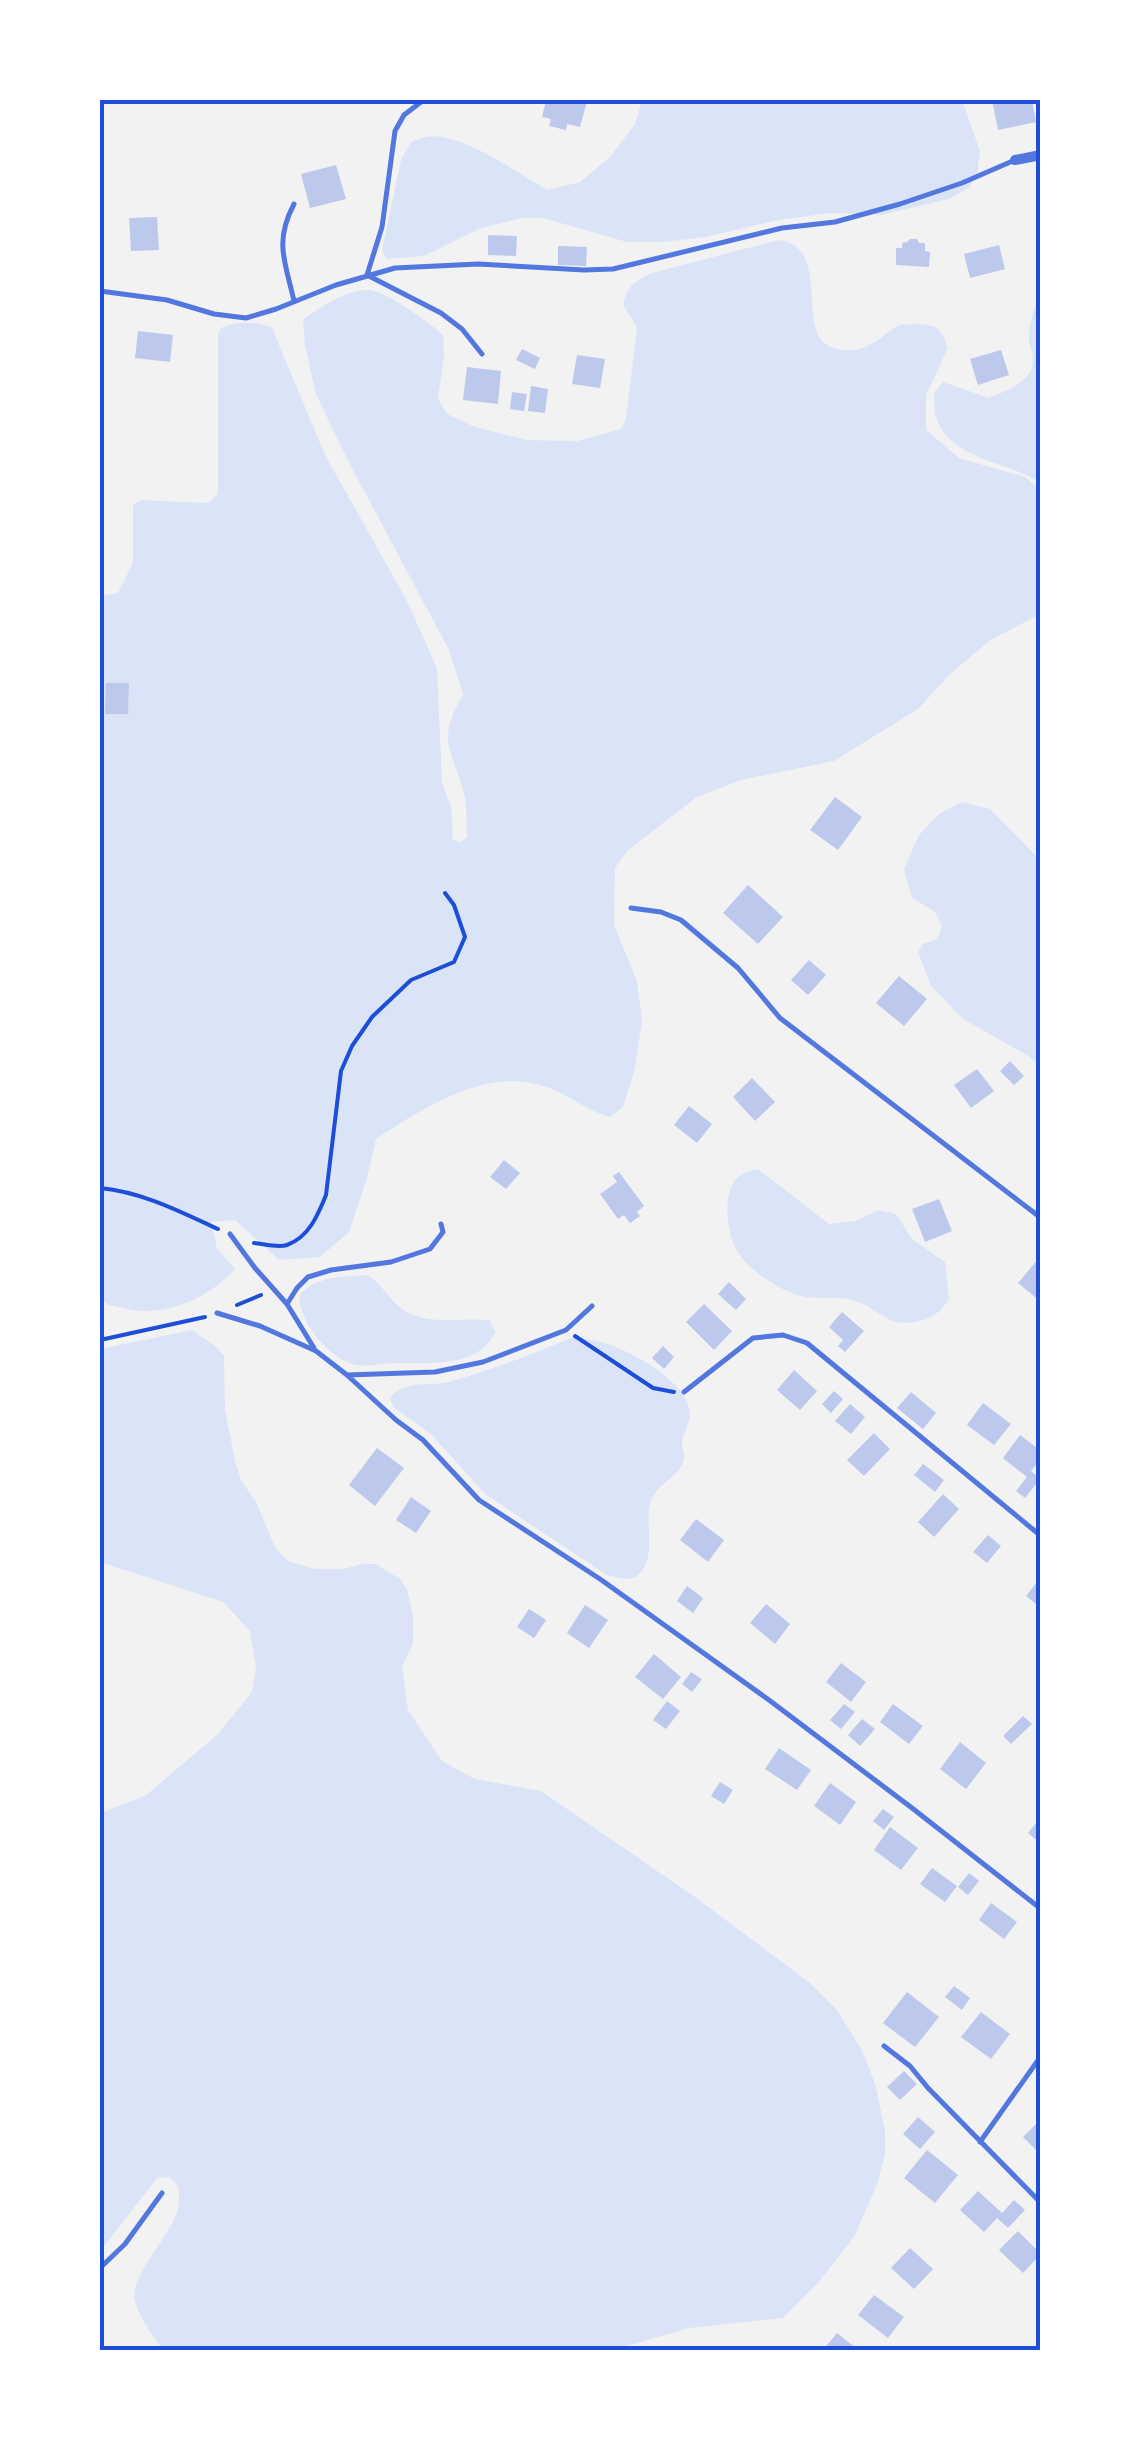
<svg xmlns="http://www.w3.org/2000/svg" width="1141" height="2450" font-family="Mulish,sans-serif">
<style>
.green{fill:#dbe4f7}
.building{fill:#bdc9ec}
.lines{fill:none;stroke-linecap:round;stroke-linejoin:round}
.path{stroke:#1d4ed8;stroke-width:4}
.service{stroke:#5277de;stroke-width:5}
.minor{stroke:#5277de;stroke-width:10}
.neatline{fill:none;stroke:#1d4ed8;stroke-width:4}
</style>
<rect width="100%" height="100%" fill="#f2f2f2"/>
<path class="green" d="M642,100h320l18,51 -3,22 -8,15 -20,11 -68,16 -50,-2 -53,7 -72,17 -42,5h-37l-84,-24h-21l-41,10 -57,28 -38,3 -4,-9 19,-90 10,-18c5,-2 10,-4 15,-5 33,-7 92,37 122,53l32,-8 30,-25 25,-33z
M778,240c55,5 16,92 53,107 23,9 38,0 56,-14 3,-2 9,-7 13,-8 5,-1 10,0 15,-1 22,0 26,4 33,24l-22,47v35l33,28 66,19 16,13v124l-49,25 -41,34 -33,36 -84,52 -93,19 -44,17 -69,53 -13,18 -1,57 23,56 5,40 -7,47 -12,39 -13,10c-23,-6 -41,-22 -63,-30 -60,-21 -122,20 -171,52l-9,39 -18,54 -29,25 -41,3 -44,-40 -24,2 6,26 18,21c-23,25 -53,40 -86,42 -13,1 -28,-4 -41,-6l-8,-9v-700l18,-3 15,-30v-58l8,-5 67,3 10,-9v-159l3,-7c14,-7 38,-7 51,0l53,127 80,142 32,71 5,115 9,24 2,33 7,2 7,-4c-1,-13 0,-27 -2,-40 -11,-48 -31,-53 -2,-104l-14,-44 -103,-193 -30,-63 -11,-48 -2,-26c17,-13 43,-30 65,-30 17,0 62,33 75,45l1,21 -6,42 9,16 28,13 52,13 50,1 44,-12 5,-10 11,-92 -14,-22c4,-19 12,-24 29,-32z
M1041,299v184c-33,-22 -92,-23 -105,-66 -2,-7 -1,-17 -2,-24l9,-11 46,16c18,-8 45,-16 44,-40 0,-6 -3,-11 -4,-16 -1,-13 3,-26 7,-39z
M962,802l28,7 51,52v207l-11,-11 -67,-38 -32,-33 -13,-34 5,-8 14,-5 5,-13 -7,-14 -23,-14 -8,-29 15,-34 21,-22z
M758,1169l71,55 26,-3 24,-11 17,4 16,25 33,23 4,37c-9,13 -15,19 -30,22 -32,8 -38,-12 -64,-20 -17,-6 -37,-1 -54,-5 -19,-4 -54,-27 -63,-44 -9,-14 -12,-36 -10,-53 4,-20 11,-26 30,-30z
M368,1275c14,10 17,18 28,29 24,24 63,13 94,16l5,12c-15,36 -68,31 -99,31 -14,0 -34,6 -47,0 -24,-10 -49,-41 -50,-67 17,-21 44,-19 69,-21z
M192,1330l23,16 9,10 1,53 10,52 6,19 15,22 20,47 12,12 27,8h28l20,-5h13l24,15 7,10 6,28v26l-11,24 6,43 34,51 33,18 66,12 154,106 115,86 27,27 25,41 13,32 10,47v25l-9,32 -22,50 -36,46 -35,35 -94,10 -77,22h-450c-9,-16 -22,-30 -27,-49 -6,-26 35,-63 43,-92 2,-7 1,-16 0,-23l-8,-9 -13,1 -51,66 -6,3v-434l45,-17 72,-61 35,-43 4,-26 -6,-35 -27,-29 -123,-40v-213z
M573,1337c12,2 26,4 38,8 26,10 78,38 79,69 0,10 -8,20 -8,29 0,6 3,11 2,16 -3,16 -27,25 -33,42 -8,22 8,57 -14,75 -9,6 -21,1 -30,-1l-122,-81 -54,-60 -38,-27 -3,-9c15,-19 37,-11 58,-16 42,-11 84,-28 125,-45z"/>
<path class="building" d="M546,100l41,1 -7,26 -13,-3 -1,6 -17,-4 2,-7 -9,-2z
M992,100h40l4,22 -38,8z
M336,165l10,34 -36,9 -9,-34z
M157,217l2,33 -28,1 -2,-33z
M488,235l29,1 -1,20 -28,-1z
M910,239h7l2,4h6v8l5,1 -1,15 -33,-2v-17h6v-5l5,-1z
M999,245l6,24 -35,9 -6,-24z
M558,246l29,1 -1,19 -28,-1z
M138,331l35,4 -3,27 -35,-4z
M522,349l18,9 -5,11 -19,-9z
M1001,350l8,25 -31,10 -8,-26z
M577,355l28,4 -5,29 -28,-4z
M467,367l34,4 -3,33 -35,-4z
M531,386l17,3 -3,24 -17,-2z
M512,392l15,2 -3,17 -14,-2z
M106,683h23l-1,31h-23z
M835,797l27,20 -24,33 -28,-20z
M748,885l35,32 -25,27 -35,-31z
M809,960l17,15 -18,20 -17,-15z
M899,976l28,23 -23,27 -28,-23z
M1010,1061l14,15 -10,9 -14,-14z
M977,1069l17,22 -23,17 -17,-23z
M752,1078l23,24 -20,19 -22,-24z
M689,1106l23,18 -15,19 -23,-18z
M504,1160l16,13 -14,16 -16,-12z
M619,1172l25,34 -7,6 3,4 -10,7 -6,-8 -6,4 -18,-25 17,-12 -4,-6z
M939,1199l13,32 -27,11 -13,-33z
M1039,1258l2,2v42l-23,-19z
M729,1282l17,17 -10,11 -18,-16z
M704,1304l28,27 -18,19 -28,-28z
M842,1312l22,19 -19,21 -7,-6 5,-6 -14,-13z
M663,1346l11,11 -10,12 -12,-11z
M794,1370l23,21 -17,19 -23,-20z
M834,1391l9,8 -12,14 -9,-9z
M911,1392l25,21 -13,16 -26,-21z
M983,1403l28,21 -17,21 -27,-20z
M850,1404l15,13 -14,17 -16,-13z
M874,1433l16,16 -26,27 -17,-16z
M1020,1435l21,16v8l-10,12 9,8 -15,19 -9,-7 11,-14 -24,-19z
M377,1448l27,20 -29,38 -26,-21z
M923,1464l21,16 -9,12 -21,-17z
M943,1494l16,15 -25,28 -16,-15z
M411,1497l20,14 -15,22 -20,-13z
M696,1519l28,21 -16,22 -28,-22z
M988,1535l13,11 -14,17 -14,-11z
M1041,1577v31l-15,-12z
M687,1586l16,12 -10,15 -16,-12z
M766,1604l24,20 -15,20 -25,-21z
M585,1605l23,15 -19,28 -22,-15z
M529,1609l17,11 -12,18 -17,-11z
M654,1654l27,23 -18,22 -28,-22z
M841,1663l25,19 -15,20 -25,-20z
M691,1672l11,7 -10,13 -10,-8z
M667,1701l13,10 -14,18 -13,-9z
M844,1704l11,8 -14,17 -11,-9z
M893,1704l30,22 -14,18 -29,-22z
M1023,1716l9,8 -21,20 -8,-8z
M862,1719l13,10 -15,17 -12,-11z
M960,1742l26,21 -20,26 -26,-20z
M779,1748l32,22 -14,20 -32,-21z
M720,1782l13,8 -9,14 -13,-8z
M830,1783l26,19 -16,23 -26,-19z
M883,1809l11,8 -10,13 -11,-9z
M1041,1817v27l-13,-11z
M890,1827l28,21 -17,22 -27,-20z
M932,1868l25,18 -12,16 -25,-18z
M969,1873l10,8 -11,14 -10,-8z
M991,1903l26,19 -13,17 -25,-19z
M954,1986l16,12 -8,12 -17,-13z
M907,1992l32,25 -24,30 -32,-24z
M981,2012l29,22 -19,25 -30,-22z
M904,2071l13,13 -17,16 -13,-13z
M918,2117l17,15 -15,17 -17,-15z
M1039,2121l2,2v32l-18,-18z
M927,2150l31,25 -23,28 -31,-25z
M978,2191l24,22 12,-13 11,10 -17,18 -11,-10 -13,14 -24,-22z
M1018,2231l23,23 -18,19 -24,-23z
M910,2248l23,21 -19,20 -23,-21z
M874,2295l30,22 -16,21 -30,-23z
M837,2333l21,17h-35z"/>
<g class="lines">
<path class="path" d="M100,1188c42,4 79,23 118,41
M254,1243c10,1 24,5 33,2 22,-8 31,-30 39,-50l15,-124 11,-25 20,-29 39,-37 43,-18 11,-25 -11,-32 -9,-12
M237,1305l24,-10
M575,1336l78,52 21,4
M100,1340l105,-23"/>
<path class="service" d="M421,102l-17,13 -9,16 -13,96 -15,48 74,38 21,16 20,25
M100,291l67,9 47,14 32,4 30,-9 60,-24 59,-17 83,-4 106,6 29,-1 169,-41 53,-6 65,-18 62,-21 53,-23
M294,301c-9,-40 -20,-59 0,-97
M631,908l30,4 20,8 57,48 42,50 261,200
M230,1234l25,34 32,36 27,44
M287,1304l10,-16 11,-11 23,-7 60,-8 39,-13 13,-17 -2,-8
M217,1313l43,13 56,25 31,24 49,45 27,20 56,60 121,79 169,121 143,108 129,101
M347,1375l88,-3 48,-10 83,-32 26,-24
M684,1392l69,-54 30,-3 24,8 234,193
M884,2046l26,20 18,22 113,115
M980,2142l61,-86
M100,2268l25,-24 37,-51"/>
<path class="minor" d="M1015,160l26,-5"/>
</g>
<rect width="1141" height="2450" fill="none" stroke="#ffffff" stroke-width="205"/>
<rect x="102" y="102" width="936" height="2246" class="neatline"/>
</svg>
